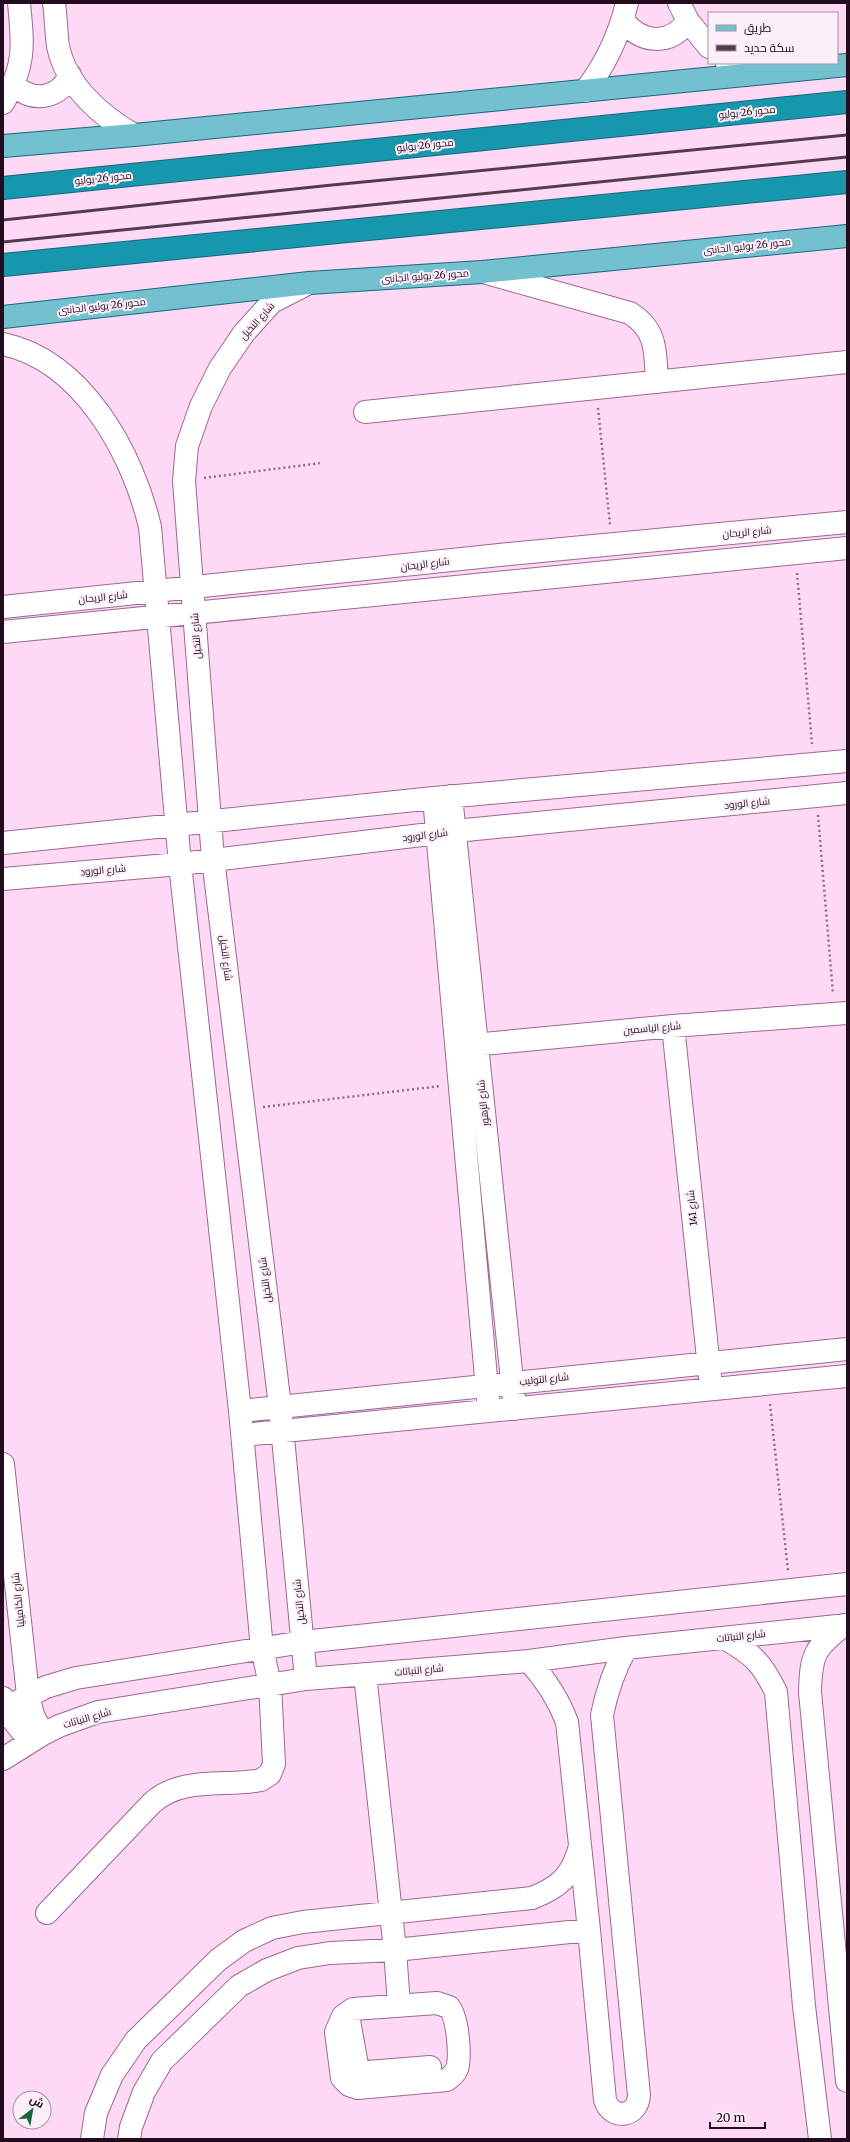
<svg xmlns="http://www.w3.org/2000/svg" width="850" height="2142" font-family="Merriweather,Cairo,serif">
<style>
.lines{fill:none;stroke-linecap:round;stroke-linejoin:round}
.minor-casing{stroke:#9e6694;stroke-width:24}
.major-casing{stroke:#1a667b;stroke-width:24}
.highway-casing{stroke:#1a667b;stroke-width:24}
.path{stroke:#8d6f87;stroke-width:2.5;stroke-dasharray:2 3;stroke-linecap:butt}
.minor{stroke:#fff;stroke-width:22}
.major{stroke:#73c1ce;stroke-width:22}
.highway{stroke:#1697ad;stroke-width:22}
.rail{stroke:#543b4f;stroke-width:3}
.labels{text-anchor:middle;dominant-baseline:central;stroke-width:4;stroke-linejoin:round;paint-order:stroke}
.street-label{font-size:10px;fill:#220c1e;stroke:#fceff9}
</style>
<rect width="100%" height="100%" fill="#fed9f6"/>
<g class="lines">
<g class="minor-casing">
<path id="minor" d="M54,3c2,14 2,29 4,43 8,40 43,70 76,89
M679,3l9,18 21,26
M623,20c18,24 47,26 65,1
M727,63l18,12
M14,85c19,18 45,14 56,-10
M585,91c21,-27 34,-55 42,-88
M3,103c23,-37 20,-59 16,-100
M483,272l147,41c28,18 25,39 27,69
M3,344c80,17 130,110 147,183l30,337 60,547 22,238 8,35 4,80 -4,10 -9,6c-36,7 -80,-4 -109,23l-105,110
M365,412l482,-50
M3,607l506,-53 338,-32
M3,632l844,-84
M451,796l64,613
M434,798l55,613
M3,843l431,-45 413,-37
M3,879l177,-15 275,-33 392,-38
M673,1026l37,351
M462,1046l211,-20 174,-13
M240,1411l607,-62
M243,1435l604,-59
M3,1464l25,231 5,20 10,19
M844,1625c-30,23 -33,30 -34,67l37,389
M724,1638c29,16 38,25 52,54l28,314 16,133
M529,1661c17,19 29,37 38,61l22,208 16,170c7,21 33,17 34,-5l-37,-380c5,-25 12,-45 24,-67
M365,1674l30,276 4,55
M306,1679l-26,-273 -67,-547 -29,-378 3,-35 14,-40 19,-38 24,-35 28,-31 35,-18
M3,1698l9,21 18,22
M3,1709l43,-22 30,-9 227,-36 544,-58
M3,1759l40,-25 16,-8 39,-14 208,-33 223,-18 97,-13 221,-23
M437,2003l12,4c9,11 11,45 9,58 -1,7 -6,11 -11,15l-89,8 -9,-3 -7,-7 -6,-46 7,-16 10,-7z
M348,2015l9,50 2,4 9,3 62,-5
M92,2139l4,-26 16,-38 24,-35 82,-80 26,-19 28,-13 31,-6 229,-24c28,-11 40,-22 48,-52
M129,2139l2,-12 13,-35 18,-31 77,-75 28,-16 31,-12 32,-5 65,-3 194,-20"/>
</g>
<g class="major-casing">
<path id="major" d="M3,146l131,-11 713,-70
M3,317l306,-34 173,-11 365,-36"/>
</g>
<g class="highway-casing">
<path id="highway" d="M3,188l844,-86
M3,265l844,-83"/>
</g>
<path class="path" d="M598,408l12,117
M204,478l117,-15
M797,573l15,171
M818,815l15,179
M263,1107l178,-21
M770,1404l18,167"/>
<use href="#minor" class="minor"/>
<use href="#major" class="major"/>
<use href="#highway" class="highway"/>
<path class="rail" d="M3,220l329,-35 515,-50
M3,242l844,-85"/>
</g>
<g class="labels">
<g class="street-label">
<text transform="translate(747 112) rotate(-6)">محور 26 يوليو</text>
<text transform="translate(425 145) rotate(-6)">محور 26 يوليو</text>
<text transform="translate(103 178) rotate(-6)">محور 26 يوليو</text>
<text transform="translate(747 246) rotate(-6)">محور 26 يوليو الجانبى</text>
<text transform="translate(425 276) rotate(-4)">محور 26 يوليو الجانبى</text>
<text transform="translate(102 306) rotate(-6)">محور 26 يوليو الجانبى</text>
<text transform="translate(257 321) rotate(-48)">شارع النخيل</text>
<text transform="translate(747 532) rotate(-5)">شارع الريحان</text>
<text transform="translate(425 564) rotate(-7)">شارع الريحان</text>
<text transform="translate(103 597) rotate(-6)">شارع الريحان</text>
<text transform="translate(196 636) rotate(-94)">شارع النخيل</text>
<text transform="translate(747 803) rotate(-6)">شارع الورود</text>
<text transform="translate(425 835) rotate(-7)">شارع الورود</text>
<text transform="translate(103 870) rotate(-5)">شارع الورود</text>
<text transform="translate(226 958) rotate(83)">شارع النخيل</text>
<text transform="translate(652 1028) rotate(-5)">شارع الياسمين</text>
<text transform="translate(483 1103) rotate(-96)">شارع الزهور</text>
<text transform="translate(692 1208) rotate(-96)">شارع 141</text>
<text transform="translate(265 1280) rotate(-97)">شارع النخيل</text>
<text transform="translate(544 1379) rotate(-6)">شارع التوليب</text>
<text transform="translate(18 1600) rotate(-96)">شارع الكاميليا</text>
<text transform="translate(299 1602) rotate(-96)">شارع النخيل</text>
<text transform="translate(741 1636) rotate(-6)">شارع النباتات</text>
<text transform="translate(419 1670) rotate(-5)">شارع النباتات</text>
<text transform="translate(87 1718) rotate(-16)">شارع النباتات</text>
</g>
</g>
<rect width="850" height="2142" fill="none" stroke="#220c1e" stroke-width="8"/>
<rect x="708" y="12" width="130" height="52" fill="#fceff9" stroke="#a594a1"/>
<rect x="716" y="25" width="20" height="6" fill="#73c1ce" stroke="#a594a1"/>
<text x="744" y="32" font-size="12" fill="#220c1e">طريق</text>
<rect x="716" y="45" width="20" height="6" fill="#543b4f" stroke="#a594a1"/>
<text x="744" y="52" font-size="12" fill="#220c1e">سكة حديد</text>
<g transform="translate(32 2110) rotate(31)"><circle r="19" fill="#fceff9" stroke="#a594a1"/>
<path d="M0-3L7 15L0 10L-7 15Z" fill="#126839"/>
<text y="-6" font-size="11" font-weight="bold" text-anchor="middle" fill="#220c1e">ش</text>
</g>
<path d="M710 2122v6h55v-6" fill="none" stroke="#220c1e" stroke-width="2"/>
<text x="716" y="2122" font-size="12" fill="#220c1e" stroke="#fceff9" stroke-width="3" paint-order="stroke">20 m</text>
</svg>
